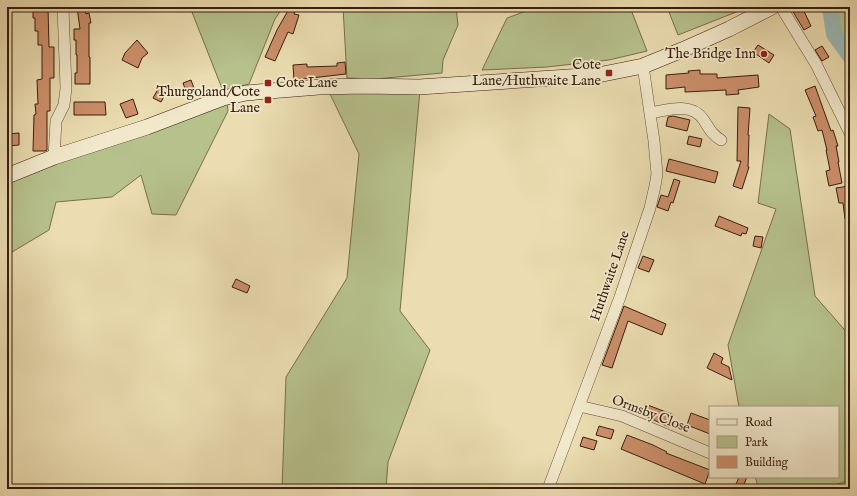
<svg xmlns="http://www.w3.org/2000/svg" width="857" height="496" font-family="'IM FELL English',serif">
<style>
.green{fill:#b6c18c;stroke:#766f4e}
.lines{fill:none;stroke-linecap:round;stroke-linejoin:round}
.river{stroke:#9db9b6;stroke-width:16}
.building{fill:#cd906b;stroke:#371d0f}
.street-casing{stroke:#644d38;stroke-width:12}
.secondary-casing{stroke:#371d0f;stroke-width:16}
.street{stroke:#f2e9cc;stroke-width:11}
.secondary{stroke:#f2e9cc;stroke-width:15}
.poi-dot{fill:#8f2418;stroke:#f2e9cc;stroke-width:1.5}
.labels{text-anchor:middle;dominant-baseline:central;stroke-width:3.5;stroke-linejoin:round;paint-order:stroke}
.poi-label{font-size:14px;fill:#371d0f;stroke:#f2e9cc;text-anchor:end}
.street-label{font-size:14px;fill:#371d0f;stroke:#f2e9cc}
</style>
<rect width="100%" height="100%" fill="#ebddb1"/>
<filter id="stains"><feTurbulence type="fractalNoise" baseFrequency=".005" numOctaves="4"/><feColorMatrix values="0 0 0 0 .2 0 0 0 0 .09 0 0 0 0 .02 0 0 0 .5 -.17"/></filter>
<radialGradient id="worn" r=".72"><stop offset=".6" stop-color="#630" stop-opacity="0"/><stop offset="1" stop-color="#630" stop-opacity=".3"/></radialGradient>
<path class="green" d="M190,7h93l-8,12 -26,65 -26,7z
M343,7h113l2,18 -15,35 -1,13 -67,6 -28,-1z
M537,7h93l17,44 -38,9 -62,7 -65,3 25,-52z
M667,7h82l-71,28z
M821,7h29v53l-10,-10z
M420,90l-20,221 30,39 -42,112 -2,27h-104l4,-112 61,-99 12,-124 -30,-62z
M227,102l1,9 -52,104 -24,-1 -11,-39 -29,22 -56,5 -7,28 -42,25v-72l7,-4z
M769,114l21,15 25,167 35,40v144l-28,9h-63l-4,-12h83v-70h-99l-11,-62 48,-136 -18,-6z"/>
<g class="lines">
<path class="river" d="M830,7l4,27 16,22"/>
</g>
<path class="building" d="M77,7h7l2,7 3,-1 2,10h-2v34h1v27h-15v-11h2v-18h-1v-15h-2v-11h6z
M290,7h7l-3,7 5,1 -6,19 -5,-2 -13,29 -10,-4 12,-27z
M798,7h4l9,19 -7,4 -12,-20z
M33,8h15l1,39h5v31h-4v33h-3v39l-2,1h-12l1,-36 2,-1 -1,-10h3l-1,-24 5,-1v-34h-4v-14h-3v-13h-2z
M137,40l11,13 -6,5 -4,10 -16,-8 3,-7z
M758,45l16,10 -5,8 -16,-11z
M822,46l7,11 -7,4 -7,-11z
M345,62l1,12 -52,6 -1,-15 14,-1v3l30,-1v-3z
M700,70v4h17v4l41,-3 1,12 -21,3 1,4 -13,1v-5l-41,2v-5l-19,2v-14l23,-2 -1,-2z
M191,80l4,11 -8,3 -4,-11z
M815,86l16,45 2,-1 5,16h-2l3,16h-1l4,21 -13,3 -3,-15 4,-1 -4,-20h1l-5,-20 -4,1 -5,-14 3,-1 -11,-26z
M158,89l8,4 -5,9 -8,-4z
M133,99l5,15 -12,4 -6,-14z
M74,102h31l1,13h-32z
M738,107l12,1 -2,27h1l-1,32h1l-7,22 -9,-3 8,-25h-4z
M673,116l17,4 -3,11 -21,-5 2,-9z
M19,133v12l-12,1v-12z
M689,136l13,3 -2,8 -13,-3z
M669,159l49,13 -3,11 -49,-12z
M674,179l6,2 -7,22 -2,-1 -3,9 -11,-4 4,-12 7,2z
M849,186l1,33h-5l-2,-16h-4l-3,-15z
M719,216l29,12 -2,6 -4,-1 -1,3 -26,-10z
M755,236l8,1 -2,11 -8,-2z
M643,256l11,4 -5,12 -11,-4z
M236,279l14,7 -3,7 -15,-6z
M624,306l42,18 -4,11 -34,-14 -16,47 -10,-3z
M714,353l9,5 -2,5 8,4 3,13 -25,-12z
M645,404l29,11 -5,12 -28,-13z
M691,413l19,7v14l-23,-9z
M599,426l15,4 -3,9 -15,-4z
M627,435l26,10 14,7 -1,1 44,17 -5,14 -84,-35z
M583,437l14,4 -3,9 -14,-4z
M739,477h8l-5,12h-8z"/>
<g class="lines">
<g class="street-casing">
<path id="street" d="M781,7l35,57 34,69
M650,113c17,-3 41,-11 53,6 6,9 9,16 18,21
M54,157l2,-36 8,-16 2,-17 -3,-81
M579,406l43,10 88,37
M548,489l72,-192 30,-89 5,-22 2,-12 -3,-33 -11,-75"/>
</g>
<g class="secondary-casing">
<path id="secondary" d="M7,176l47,-19 93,-30 76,-29 23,-5 73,-6 47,-1 53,1 179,-12 45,-9 39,-16 47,-21 43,-22"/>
</g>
<use href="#street" class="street"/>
<use href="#secondary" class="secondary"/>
</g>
<g class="poi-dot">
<circle cx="764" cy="54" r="4"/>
<rect x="605" y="69" width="8" height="8" rx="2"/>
<rect x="264" y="79" width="8" height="8" rx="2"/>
<rect x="264" y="96" width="8" height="8" rx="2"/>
</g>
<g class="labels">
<g class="poi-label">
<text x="756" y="54">The Bridge Inn</text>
<text x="601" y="65">Cote<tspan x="601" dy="16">Lane/Huthwaite Lane</tspan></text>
<text x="276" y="83" text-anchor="start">Cote Lane</text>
<text x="260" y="92">Thurgoland/Cote<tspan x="260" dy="16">Lane</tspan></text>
</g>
<g class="street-label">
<text transform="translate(610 276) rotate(-71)">Huthwaite Lane</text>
<text transform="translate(651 414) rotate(21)">Ormsby Close</text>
</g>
</g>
<rect width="857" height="496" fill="none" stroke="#ebddb1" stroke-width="24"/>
<rect x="8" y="8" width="841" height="480" fill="none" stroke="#371d0f" stroke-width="2"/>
<rect x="12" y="12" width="833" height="472" fill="none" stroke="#371d0f"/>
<rect x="709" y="406" width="130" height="72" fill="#f2e9cc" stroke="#a79780"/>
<rect x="717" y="419" width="20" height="6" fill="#f2e9cc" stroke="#a79780"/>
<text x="745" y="426" font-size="12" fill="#371d0f">Road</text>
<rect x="717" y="436" width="20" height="12" fill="#b6c18c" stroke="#a79780"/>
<text x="745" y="446" font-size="12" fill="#371d0f">Park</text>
<rect x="717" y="456" width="20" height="12" fill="#cd906b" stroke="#a79780"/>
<text x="745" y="466" font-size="12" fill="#371d0f">Building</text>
<rect width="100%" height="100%" filter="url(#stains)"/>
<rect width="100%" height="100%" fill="url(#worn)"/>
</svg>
